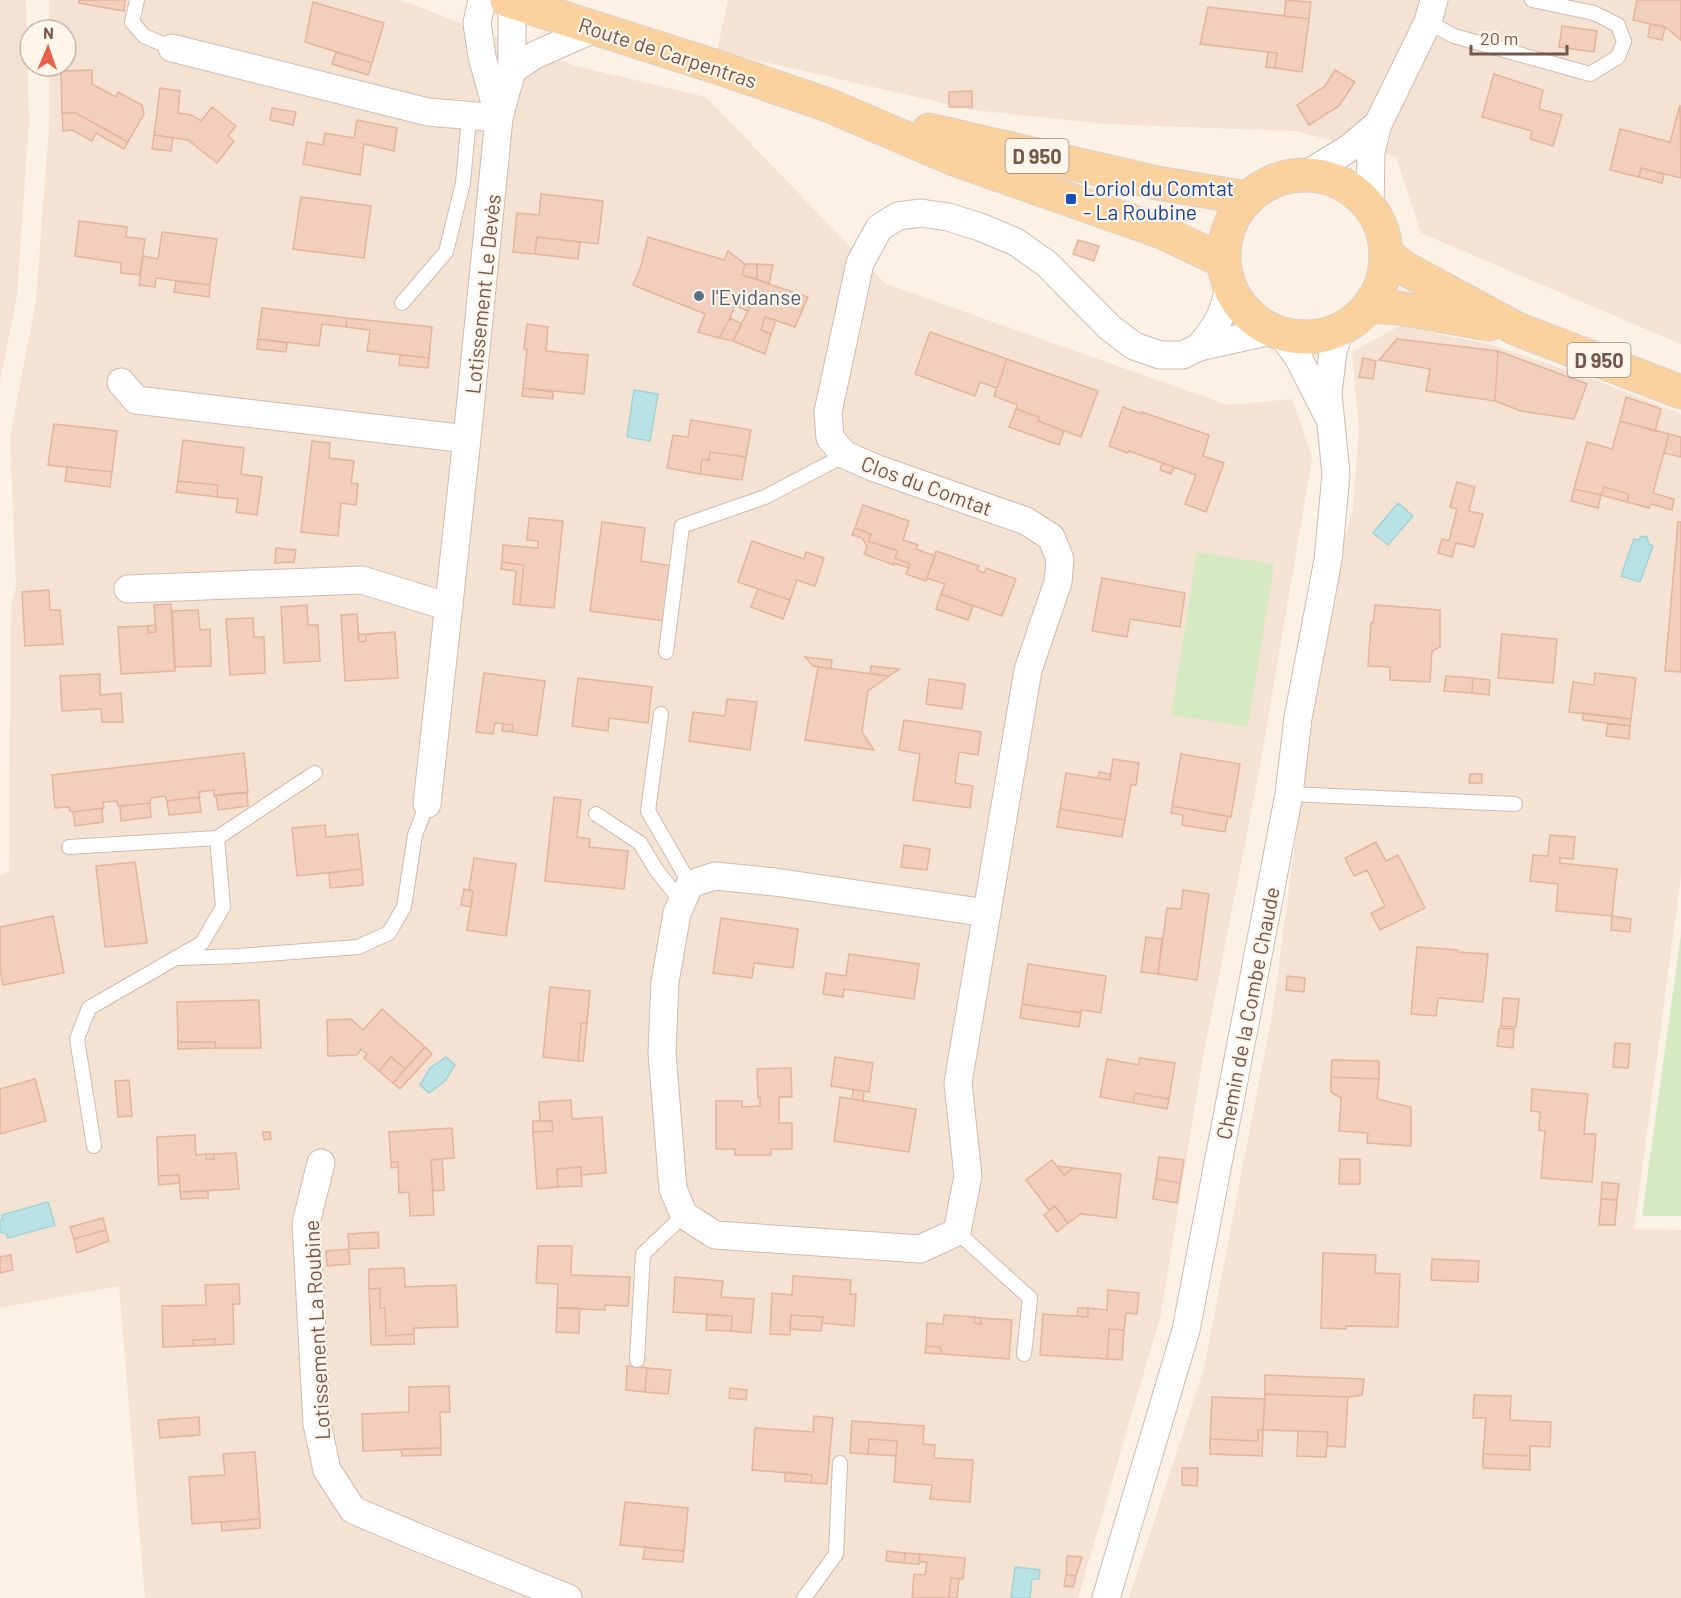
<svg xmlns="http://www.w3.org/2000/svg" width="1681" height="1598" font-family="Barlow,sans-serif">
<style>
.residential{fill:#f4e3d3}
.green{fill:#d5eac3}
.water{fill:#b9e2e6;stroke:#9fd3d8;stroke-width:1.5}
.building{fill:#f2cebc;stroke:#e4b39c;stroke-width:1.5}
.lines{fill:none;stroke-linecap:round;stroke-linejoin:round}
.lane-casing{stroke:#d0baae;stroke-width:16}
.street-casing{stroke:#d0baae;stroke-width:29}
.primary-casing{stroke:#d8d0cc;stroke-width:35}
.lane{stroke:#fff;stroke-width:14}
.street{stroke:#fff;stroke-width:27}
.primary{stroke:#fbd29d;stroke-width:33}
.transit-dot{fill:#1a4fb4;stroke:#fff6eb;stroke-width:2}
.service-dot{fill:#5c6f8a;stroke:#fff6eb;stroke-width:2}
.labels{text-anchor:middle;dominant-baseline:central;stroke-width:4.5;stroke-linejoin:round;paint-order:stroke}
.shield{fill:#fff6eb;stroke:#9e867a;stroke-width:1.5}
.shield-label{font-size:20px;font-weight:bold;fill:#75564a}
.street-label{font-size:21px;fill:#75564a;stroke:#fff6eb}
.transit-label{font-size:21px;fill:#164399;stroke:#fff6eb;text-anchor:start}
.service-label{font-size:21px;fill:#4e5e75;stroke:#fff6eb;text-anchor:start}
</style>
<rect width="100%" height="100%" fill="#fcf1e5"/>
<path class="residential" d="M0,0h26l3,121 -12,174 -17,87z
M49,0h351l176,66 130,31 180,187 342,121 64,-6 20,58 -51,304 -60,307 -40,246 -83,284h-933l-26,-312 -119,22v-433l9,-3 2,-266 5,-19 -6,-150 26,-136 13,-174v-61h17v-36h-17z
M728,0h953v344l-260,-111 -25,-76 -101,-26 -190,-7 -132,-14 -256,-59z
M1399,326l94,19 105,36 83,33v462l-47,353 47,1v368h-552l75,-230 69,-358 31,-235 32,-207 17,-60 6,-79 -7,-77z"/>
<path class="green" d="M1197,552l77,12 -26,163 -77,-12z
M1681,934v282h-39z"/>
<path class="water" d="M634,390l24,4 -8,47 -23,-4z
M1398,503l15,13 -25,29 -15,-12z
M1642,536l5,1 2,7 4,2 -13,36 -19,-6 13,-37 4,1z
M446,1057l9,8 -10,16 -16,12 -9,-8 10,-17z
M48,1202l7,23 -47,13 -1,-4 -7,-2v-12l3,-1 -1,-4z
M1015,1567l25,3 -1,9h-7l-2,19h-19z"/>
<path class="building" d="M79,0h46l-1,11 -45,-8z
M1286,0l25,2 -2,17 -25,-3z
M1637,0h44v40l-16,-13 -32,-7z
M313,2l71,21 -12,40 -67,-21z
M1208,7l101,12 -7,53 -27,-4 2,-15 -77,-9z
M1650,24l15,3 -3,13 -14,-3z
M1562,26l35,5 -3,21 -35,-5z
M336,52l36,11 -4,12 -36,-11z
M1268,52l9,1 -2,15 -9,-1z
M92,70v14l24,13 2,-5 24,13 2,9 -16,28 -52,-29h-14l-1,-42z
M1335,70l20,12 -16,24 -30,19 -12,-20 28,-19z
M1494,74l49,16 -4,19 23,6 -9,31 -23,-7 2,-8 -50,-14z
M160,88l20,3 -2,22 14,2 9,6 11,-14 24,19 -8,10 6,5 -17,22 -29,-23 -34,-5z
M972,91v16h-23v-15z
M1680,105l1,73 -40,-10 -2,9 -29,-7 10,-41 50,13z
M272,108l24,4 -3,13 -23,-5z
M62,113h14l52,29 -4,7 -28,-16 -4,8 -20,-11 -9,1z
M357,120l40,8 -3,23 -30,-7 -4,31 -57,-11 4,-22 16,3 2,-12 29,5z
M154,135l19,3 -2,13 -19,-2z
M1641,168l23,6 -2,9 -23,-6z
M541,194l62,7 -5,43 -61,-7 -2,17 -22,-2 4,-39 22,2z
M301,197l70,9 -7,52 -71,-9z
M79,221l48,6 -1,10 19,2 -5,36 -19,-2v-10l-46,-7z
M162,232l55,7 -7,46 -54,-7 -1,9 -16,-2 4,-29 15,3z
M537,237l43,5 -2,17 -43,-5z
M648,237l76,23 4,-9 17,13 -3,11 66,22 -13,30 -30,-10 -4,13 10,4 -6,20 -32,-13 20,-41 -14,-6 -9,24 -11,20 -21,-6 7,-18 -72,-29 7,-16z
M1078,240l21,6 -5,15 -21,-7z
M745,264h12v15l-15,-4z
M757,264l16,1 -4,19 -12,-5z
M176,281l34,4 -1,12 -35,-5z
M739,294l14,6 -5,11 -12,-5z
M262,308l85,10 -1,9 -24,-3 -3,22 -61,-7z
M765,317l11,3 -5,14 -10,-4z
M347,318l85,9 -3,31 -62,-7 3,-21 -24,-3z
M730,318l12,6 -9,17 -14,-3z
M527,324l21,3 -2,24 42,4 -4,39 -61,-6 4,-39h-3z
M930,332l77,27 -10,29 -17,-6 -5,14 -60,-22z
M258,339l29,4 -1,9 -29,-3z
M1397,339l101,12 -3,50 -69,-10 4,-22 -51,-9z
M1498,351l89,33 -13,35 -53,-8 -26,-10z
M400,355l29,3 -1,10 -29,-3z
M1363,358l13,3 -3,18 -14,-2z
M1007,359l91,32 -17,46 -43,-16 1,-4 -23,-8 1,-4 -23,-9z
M523,388l30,4v7l-31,-3z
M1626,397l35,12 -6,22 -35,-10z
M1123,407l19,7v-2l67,23 -6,21 21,7 -18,49 -21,-8 11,-29 -67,-24 -1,2 -19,-7z
M1016,409l23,8 -1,4 26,10 -5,14 -50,-18z
M691,420l60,10 -5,27 -36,-5 -1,8 -7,-1 -2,15 -33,-6 6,-33 15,2z
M1620,421l49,13 -16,59 21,6 -2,11 -21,-6 -2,4 -22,-6 2,-8 -25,-7 -3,8 -27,-6 13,-47 25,7z
M54,424l63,7 -5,41 -64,-7z
M1669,434l12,3v20l-17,-4z
M183,440l61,8 -3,26 21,3 -5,38 -21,-3 2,-13 -21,-2 1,-12 -40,-4z
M312,441l18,2 -1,15 25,3 -3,22 7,1 -2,21 -15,-2 -3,33 -37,-4z
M710,452l36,5 -4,23 -42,-6 2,-15 7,1z
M1162,463l12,4 -3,7 -11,-4z
M67,467l45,5 -2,15 -45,-6z
M178,481l40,4 -1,12 -41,-5z
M1457,482l18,5 -6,24 14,3 -9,33 -18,-4 -4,14 -14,-4 4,-14 7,2 8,-32 -7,-2z
M1604,487l25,7 -2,8 -26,-7z
M1574,489l27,6 -3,13 -27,-7z
M863,505l46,16 -6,19 15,5 -2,4 19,7 -9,25 -20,-7 4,-10 -15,-6 3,-7 -30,-10 3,-7 -16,-6z
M529,518l34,3 -9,87 -34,-3 4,-40 -22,-3 1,-17 35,3v-7l-11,-1z
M602,522l43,6 -4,33 31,5 -7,55 -75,-10z
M1678,522h3v150l-16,-1z
M855,528l16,6 -3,7 30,10 -3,7 15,6 -1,4 -15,-5v2l-30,-11 3,-8 -5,-8 -10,-3z
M752,541l52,18 2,-7 18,6 -9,28 -18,-6 -7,20 -52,-18z
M276,548l20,2 -2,12 -19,1z
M936,551l43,15 -2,4 7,3 2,-5 30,11 -14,37 -61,-22 4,-10 -18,-6z
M502,562l22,3 -4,40 -7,-1 3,-33 -15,-2z
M1102,578l83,15 -5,34 -50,-8 -3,18 -35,-6z
M758,589l32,11 -7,19 -32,-12z
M49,590l1,20h10l3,34 -38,2 -3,-54z
M941,594l32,12 -5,14 -32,-11z
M171,604l4,67 -54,3 -3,-47 30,-1v7l8,-1 -2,-27z
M307,605l1,20h10l2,36 -36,2 -3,-56z
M1375,605l65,5v37l-8,4 -2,31 -40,-2v-13l-22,-1 3,-43h2z
M198,610l2,20 10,-1 1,37 -36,1 -3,-56z
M357,614l2,28 7,-1v-7l29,-2 3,46 -53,3 -4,-66z
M253,618l1,19h10l1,36 -35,2 -4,-56z
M155,625l1,7 -8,1v-7z
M358,634h8v7l-7,1z
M1502,634l55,5 -4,44 -55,-5z
M805,657l27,3 -1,9 -18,-3z
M871,666l28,3 -10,7 -19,-2z
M818,667l71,9 -21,15 -6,41 12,18 -69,-10z
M484,673l61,8 -8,55 -25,-4 1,-7 -18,-2 -2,11 -17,-2z
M1595,673l41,5 -5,41 -62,-7 4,-30 21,3z
M100,674v21l21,-2 2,29h-21l-1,-13 -39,2 -2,-35z
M1446,676l27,2 -1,15 -28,-2z
M578,678l74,9 -4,36 -39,-5 -1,13 -36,-5z
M1473,678l17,2 -1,15 -17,-2z
M929,679l36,5 -3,25 -36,-5z
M727,699l30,3 -7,48 -61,-9 4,-29 32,4z
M1583,713l48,6 -1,7 -47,-6z
M904,720l77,12 -3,23 -19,-3 -4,31 18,3 -3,22 -57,-8 7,-46 -21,-4z
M1608,723l22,3 -1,13 -23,-3z
M503,724l10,1 -1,7 -10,-1z
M244,753l4,39 -34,4v-6l-15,2 1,5 -33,4 -2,-5 -14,2 -1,5 -30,3h-2l-1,-5 -14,1 1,6 -31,4 -3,-1 -1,-4 -14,1 -3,-33z
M1181,754l59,10 -9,53 -59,-11z
M1113,759l26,4 -3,22h-5l-6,35 -65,-11 6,-36 44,7z
M1099,772l12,2 -1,6 -12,-2z
M1470,774h12v9h-13z
M247,792l1,14 -30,4 -2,-15z
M199,797l2,15 -32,3 -2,-14z
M554,797l27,3 -4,37 13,2 -1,8 39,4 -4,38 -79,-8z
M150,803l1,14 -30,4 -1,-15z
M1172,806l56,10 -3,16 -43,-7 1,-10 -12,-2z
M102,808l1,14 -28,4 -2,-14z
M1060,809l65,11 -3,17 -65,-10z
M325,825l1,12 32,-3 4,35 -65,7 -5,-48z
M1550,835l25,2 -2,22 -13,-1v5l57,6 -5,47 -56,-5 2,-27 -28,-3 3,-26 15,1z
M1376,842l10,19 12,-6 27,53 -45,22 -9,-17 14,-7 -18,-36 -13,6 -9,-18z
M904,845l26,4 -3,21 -26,-3z
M474,858l42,6 -10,72 -39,-6 6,-39 -4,-1z
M135,862l12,81 -42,4 -9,-81z
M362,869l1,16 -33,3 -1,-15z
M464,889l9,2 -2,16 -10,-2z
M1183,890l26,4 -12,86 -39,-6 9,-66 14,1z
M53,916l11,57 -61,12 -3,-15v-43z
M1612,916l19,3 -1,13 -19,-2z
M721,918l77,11 -5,39 -39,-5 -2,15 -39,-5z
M1146,937l16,2 -4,35 -17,-2z
M1417,947l41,3v2l30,2 -5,48 -45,-4 -2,18 -25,-2z
M849,954l70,10 -5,35 -70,-10 -1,8 -20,-3 3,-21 20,3z
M1028,964l78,12 -5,37 -20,-3v3l-59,-9z
M1287,976l18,2 -1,14 -18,-2z
M550,987l40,4 -3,32h-6l-3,38 -35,-4z
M1503,998l16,1 -3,28 -15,-1z
M259,1000l2,48h-46v-6h-37l-1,-40z
M1022,1004l59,9 -2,14 -59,-9z
M382,1009l43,38 -20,22 -14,-12 -12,14 -15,-13 3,-4 -6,-5 -4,6 -29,1 -1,-36 24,-1 12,11z
M581,1023h6l-4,38h-5z
M1499,1028l15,1 -1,19 -16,-2z
M178,1042h37v6l-37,1z
M1615,1043l15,1 -2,24 -15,-1z
M425,1047l7,7 -32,35 -7,-6z
M391,1057l14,12 -12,14 -14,-12z
M835,1057l38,6 -4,29 -38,-6z
M1140,1058l35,5 -6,36 -34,-6 -2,10 -33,-6 7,-38 31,6z
M1332,1060l47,1v18l-48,-2z
M791,1068l1,29h-13v26h13v26h-21v6h-36v-6h-19v-48h26v6l18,-1v-8h-2l-1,-29z
M1331,1077l48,2 -2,20 34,8v39l-44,-3 1,-10 -29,-2 2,-33 -10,-6z
M35,1079l11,42 -46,13v-45z
M129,1080l3,36 -14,1 -3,-36z
M1532,1089l56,5 -4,40h12l-4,48 -51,-4 4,-47 -6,-1 1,-18 -9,-1z
M853,1090l11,1 -1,10 -11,-2z
M1135,1093l34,6 -2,10 -34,-6z
M840,1097l76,12 -7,43 -75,-11z
M571,1100l1,19 30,-2 4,56 -25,2v-8l-24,2 1,18 -21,2 -4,-57 20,-1 -1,-10h-12l-1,-19z
M533,1121h19l1,10 -20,1z
M452,1128l2,30 -23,2 3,55 -24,1 -1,-24 -10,1 -1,-31h-7l-2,-30z
M263,1132h7l1,7 -7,1z
M195,1135l1,20 10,-1v5h8v-5l22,-1 3,36 -59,3 -1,-17 -21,1 -1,-39z
M206,1154h8v5h-8z
M1159,1157l25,3 -4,23 -24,-4z
M442,1159l2,31 -11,1 -2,-31z
M1340,1159h20v25h-21z
M1052,1160l12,15 10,-7 47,6 -5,44 -35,-4 -13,9 -13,-17 -6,4 -23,-30z
M391,1162h7v5l-7,1z
M1057,1166l17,2 -10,7z
M581,1167l1,19 -24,1 -1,-18z
M179,1175l1,8 -21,2 -1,-9z
M1156,1179l24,4 -3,20 -24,-4z
M1602,1182l17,2 -2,16 -16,-1z
M208,1191v7l-27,1 -1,-7z
M1601,1199l16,1 -2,25h-16z
M1055,1206l13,17 -11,9 -13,-17z
M103,1218l3,12 -32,9 -4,-12z
M106,1230l3,11 -32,12 -3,-14z
M378,1232l1,16 -30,1 -1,-15z
M538,1246h34l-1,29 59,2 -2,29 -23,-1v5l-48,-2 1,-24 -22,-1z
M349,1249l1,15 -23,2 -1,-15z
M1323,1253l53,2 -1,18 25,1 -2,53 -52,-1v3l-25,-1z
M11,1255l2,15 -13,3v-16z
M1432,1259l47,2 -1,21 -47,-2z
M404,1268l1,19 51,-2 2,42 -44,1v6l-28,2 -1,-28h-5v-20l-11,1v-20z
M793,1276l58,4 -1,14h6l-2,32 -32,-3 1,-6 -32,-2 -1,20 -20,-1 2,-41 20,2z
M675,1277l48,4 -2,16 33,2 -3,34 -20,-2 1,-15 -59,-4z
M239,1284l1,20h-7l1,40 -20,1 1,-6 -22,1v6l-30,1 -1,-41 44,-1 -1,-20z
M380,1288v20h5l1,28 28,-2v10l-43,1 -2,-56z
M1108,1290l31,3 -2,21 -11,-1 -2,17 -15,-1 -2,30 -67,-4 3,-41 45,3v-9l19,2z
M557,1308h23l-1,25 -23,-1z
M1078,1308h10v9l-11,-1z
M707,1315l25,1 -1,15 -25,-1z
M791,1315l32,2 -2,14 -31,-2z
M944,1315l31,2 -1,6 7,1v-6l31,2 -3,39 -68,-5v-7l-15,-1 1,-23 16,1z
M975,1317l6,1v6l-7,-1z
M1109,1329l15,1 -2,30 -15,-1z
M215,1339l-1,6 -21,1v-6z
M926,1346l15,1v7l-16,-1z
M627,1366l20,2 -2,24 -19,-2z
M647,1368l24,2 -3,24 -23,-2z
M1265,1375l99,4 -2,16 -14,2 -83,-3z
M449,1386l1,26h-10l1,36 -78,3 -1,-37 47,-2v-25z
M730,1388l17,2 -1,10 -17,-2z
M1265,1394l83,3 -3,50 -18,-1 1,-14 -65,-2z
M1474,1395l37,1 -1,24 41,2 -1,25 -20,-1v10l-47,-2 3,-36h-13z
M1212,1397l53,2 -2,31h-5v11l-48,-2z
M814,1416l19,2 -6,66 -16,-1 1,-8 -60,-5 3,-42 58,4z
M199,1417l1,18 -40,3 -2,-18z
M852,1421l72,5 -1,18 12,1 -1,13 39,2 -3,42 -40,-3 2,-14 -38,-3 3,-41 -28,-2 -1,15 -18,-1z
M1258,1430h5l-1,26 -52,-2v-15l48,2z
M1298,1431l30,1 -2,25 -29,-1z
M869,1439l28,2 -1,15 -28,-2z
M441,1448v7l-39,1 -1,-7z
M255,1452l5,67 -68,5 -3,-47 36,-2 -2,-21z
M1483,1454l47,2v14l-47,-2z
M1182,1468h16l-1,18 -15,-1z
M785,1472l27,3 -1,8 -26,-2z
M625,1502l63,6 -4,43 -64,-6z
M260,1519v9l-38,3 -1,-9z
M645,1547l39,4 -1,11 -40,-3z
M887,1551l18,2 -1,10 -18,-2z
M905,1553l15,1 -1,10 -15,-1z
M920,1554l45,4 -2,21 -12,-1 -2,20h-37l2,-24 11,1 2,-13h-8z
M1067,1556l15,1 -6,19 -10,-1z
M1066,1575l10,1 -3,11 -9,-1z
M951,1578l8,1 -2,19h-8z"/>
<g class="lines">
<g class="lane-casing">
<path id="lane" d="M137,0l-5,22 12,14 28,12
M1428,22l26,14 136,38 28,-17 6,-15 -6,-17 -24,-12 -62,-13
M402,303l44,-51 17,-69 6,-66
M666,652l16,-126 83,-29 80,-42
M661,714l-13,97 42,73
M1289,794l226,10
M596,814l44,29 17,28 25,31
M69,847l148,-9
M179,958l60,-2 119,-9 31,-14 15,-26 11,-72 12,-31
M94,1146l-17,-107 12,-31 113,-65 21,-36 -6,-69 98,-65
M957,1232l73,66 -6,56
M637,1360l6,-106 41,-39
M804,1598l32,-44 4,-91"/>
</g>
<g class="street-casing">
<path id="street" d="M482,0l-5,23 5,34 17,60
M172,48l256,64 71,6
M512,70l23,-15 61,-27
M1307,174l41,-25 30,-25
M1370,207l1,-55 7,-28 50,-102 6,-22
M1281,334l17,23 29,57
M1199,347c18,-21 25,-33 30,-61
M121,382l15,18 331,39
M128,589l234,-9 87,27
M427,804l40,-365 32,-321 13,-48v-68
M987,913l-212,-31 -60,-6 -25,8 -13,29 -12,69 -3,70 11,137 11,26 31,20 205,14 37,-17 11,-56 -10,-93 70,-413 30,-88 2,-23 -9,-22 -25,-16 -151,-53 -30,-13 -15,-17 -2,-26 32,-149 19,-35 19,-12 23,-3 27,4 32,10 36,15 31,22 62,63 25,19 26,9h23l16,-8 73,-16
M321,1163l-15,60 11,201 10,46 26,40 71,30 144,58
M1106,1598l80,-268 103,-536 9,-76 30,-158 8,-86 -8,-80 5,-43 8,-23"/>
</g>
<g class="primary-casing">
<path id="primary" d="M507,0l210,67 111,38 126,54 208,73 61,29
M929,130l228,53 90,15
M1224 256a81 81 0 1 1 162 0a81 81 0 1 1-162 0Z
M1386,254l20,15 111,60 164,63
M1369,306l29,2 91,16"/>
</g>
<use href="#lane" class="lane"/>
<use href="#street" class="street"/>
<use href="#primary" class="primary"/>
</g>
<rect class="transit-dot" x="1065" y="193" width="12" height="12" rx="3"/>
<circle class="service-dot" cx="699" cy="296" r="6"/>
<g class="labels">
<g class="shield">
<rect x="1005.5" y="139" width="63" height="34" rx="4.5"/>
<rect x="1567.5" y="343" width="63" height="34" rx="4.5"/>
</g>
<g class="shield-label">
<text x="1037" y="156">D 950</text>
<text x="1599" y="360">D 950</text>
</g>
<g class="street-label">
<text transform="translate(668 52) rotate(18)">Route de Carpentras</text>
<text transform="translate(482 294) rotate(-84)">Lotissement Le Devès</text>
<text transform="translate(927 485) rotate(20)">Clos du Comtat</text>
<text transform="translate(1247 1013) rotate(-79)">Chemin de la Combe Chaude</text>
<text transform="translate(316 1330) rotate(-93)">Lotissement La Roubine</text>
</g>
<g class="transit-label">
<text x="1083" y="187">Loriol du Comtat<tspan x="1083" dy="24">- La Roubine</tspan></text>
</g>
<g class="service-label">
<text x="711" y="296">l'Evidanse</text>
</g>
</g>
<g transform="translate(48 48) rotate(2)"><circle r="28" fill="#fff6eb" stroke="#c8b6ab" stroke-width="1.5"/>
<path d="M0-4.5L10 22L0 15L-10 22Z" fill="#e6624a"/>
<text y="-9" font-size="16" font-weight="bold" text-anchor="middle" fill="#75564a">N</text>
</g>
<path d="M1471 45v9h96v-9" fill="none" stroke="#75564a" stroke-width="3"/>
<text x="1480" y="45" font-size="18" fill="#75564a" stroke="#fff6eb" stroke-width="4.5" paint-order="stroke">20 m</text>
</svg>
